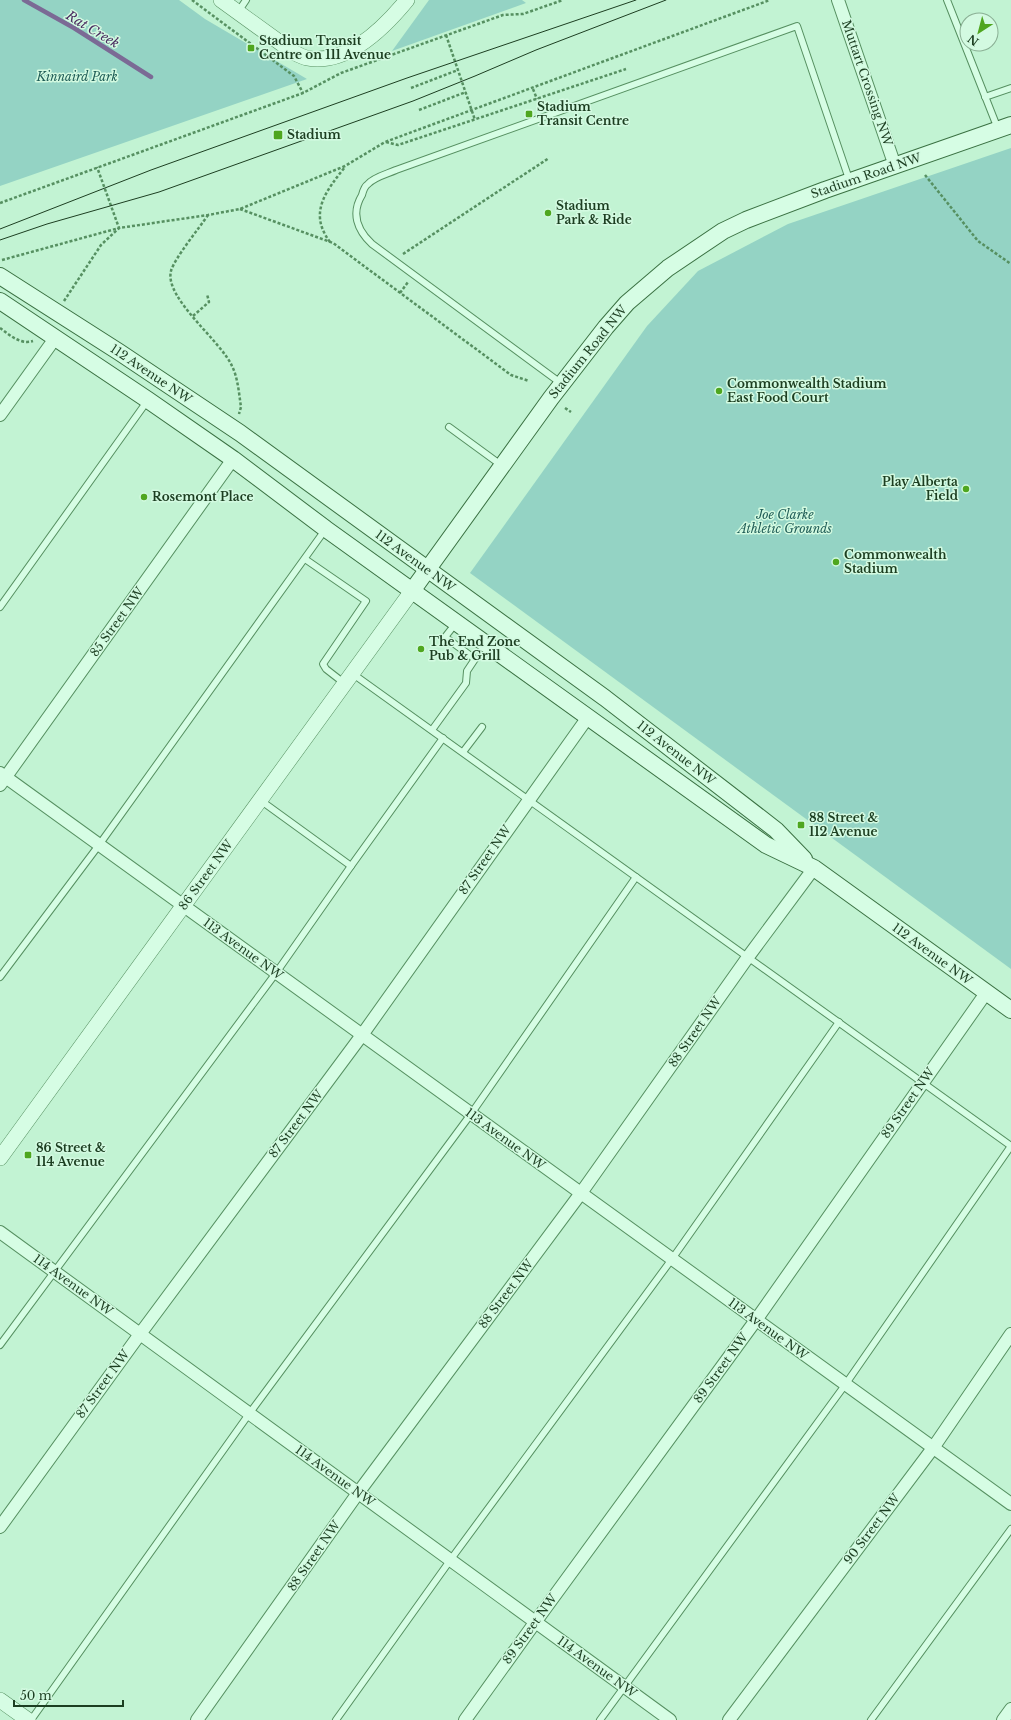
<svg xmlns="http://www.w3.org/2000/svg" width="1011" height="1720" font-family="'Libre Baskerville',serif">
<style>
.green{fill:#94d3c4}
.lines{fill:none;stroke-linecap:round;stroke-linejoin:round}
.stream{stroke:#7b6a95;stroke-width:4.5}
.service-casing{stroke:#569061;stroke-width:8}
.minor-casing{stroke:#569061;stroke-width:14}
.tertiary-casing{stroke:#569061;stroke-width:16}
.secondary-casing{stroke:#3a7142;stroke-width:18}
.path{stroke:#569061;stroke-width:2.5;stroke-dasharray:3 2;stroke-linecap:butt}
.service{stroke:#d6fde4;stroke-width:6}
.minor{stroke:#d6fde4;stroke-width:12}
.tertiary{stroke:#d6fde4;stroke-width:15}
.secondary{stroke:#d6fde4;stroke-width:16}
.tram{stroke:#1c3e21;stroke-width:1}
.poi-dot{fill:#4fa61f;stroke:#d3fae1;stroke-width:1.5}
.labels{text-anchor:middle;stroke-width:3;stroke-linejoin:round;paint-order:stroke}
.poi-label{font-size:12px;font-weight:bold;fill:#1c3e21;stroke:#d3fae1;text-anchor:start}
.park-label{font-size:12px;font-style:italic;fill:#205d57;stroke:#d3fae1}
.street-label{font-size:12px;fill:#1c3e21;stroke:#d3fae1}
.water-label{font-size:13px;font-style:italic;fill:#492a5f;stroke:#d3fae1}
</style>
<rect width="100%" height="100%" fill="#c2f3d3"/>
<!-- green -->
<g class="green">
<path d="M0 0H179L205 19 307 79 0 186Z"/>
<path d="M429 0H522L526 3 392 51Z"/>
<path d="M1011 148V969L470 573 647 326 698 271 788 224Z"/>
</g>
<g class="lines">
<!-- stream -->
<path class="stream" d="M24 0 74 28 151 77"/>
<defs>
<g id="service">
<path d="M947 0 998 129"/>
<path d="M238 12 246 0"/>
<path d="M985 97 1011 88"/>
<path d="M562 384 372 244C357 230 351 213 362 195 363 191 365 186 368 184 374 177 387 174 396 170L797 26 850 182"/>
<path d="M449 427 501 465"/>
<path d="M305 559 366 601 323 664 326 669 344 683"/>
<path d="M0 607 148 400"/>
<path d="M353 674 1011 1146"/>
<path d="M432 730 466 683 467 671 475 659 445 637 456 623"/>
<path d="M463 752 482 727"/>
<path d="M260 800 351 866"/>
<path d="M0 977 99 845 325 530"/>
<path d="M0 1345 276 973 351 866 443 738"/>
<path d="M31 1720 249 1414 471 1114 636 877"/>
<path d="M336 1720 454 1555 672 1259 839 1022"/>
<path d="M600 1720 845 1385 1011 1146"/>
<path d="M871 1720 1011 1529"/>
</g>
<g id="minor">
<path d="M838 0 895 166"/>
<path d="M0 415 56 337"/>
<path d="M0 773 1011 1504"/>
<path d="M0 785 233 459"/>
<path d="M0 1232 670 1720"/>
<path d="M0 1527 140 1334 362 1035 588 717"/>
<path d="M197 1720 358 1493 581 1193 748 957 814 868"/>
<path d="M465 1720 539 1617 756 1320 986 993"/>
<path d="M729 1720 933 1448 1011 1334"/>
<path d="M1003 1720 1011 1709"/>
</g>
<g id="tertiary">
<path d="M221 0 293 52C297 54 302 57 307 58 347 66 384 28 407 0"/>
<path d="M0 1158 412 591"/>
<path d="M0 1700 28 1720"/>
</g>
<g id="secondary">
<path d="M0 276 119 352 240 433 605 698 776 830 804 859"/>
<path d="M0 301 148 400 233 459 326 529 766 845 814 868 1011 1010"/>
<path d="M412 591 551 398 606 327 627 303 668 268 723 231 746 220 825 190 1011 125"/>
</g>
</defs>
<!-- service casing -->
<use href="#service" class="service-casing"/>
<!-- minor casing -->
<use href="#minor" class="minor-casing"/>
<!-- tertiary casing -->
<use href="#tertiary" class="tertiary-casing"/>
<!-- secondary casing -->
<use href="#secondary" class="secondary-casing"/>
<!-- path -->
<g class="path">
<path d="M192 0 294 76 303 93"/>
<path d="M446 35 475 120"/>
<path d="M411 88 458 70"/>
<path d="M533 89 537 99"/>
<path d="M419 110 466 92"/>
<path d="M386 142 398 145 626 69"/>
<path d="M925 175 978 241 1011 264"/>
<path d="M0 203 303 93 341 73 503 15 523 14 563 0"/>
<path d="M240 209 333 243 511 375 529 381"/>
<path d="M208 215C200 227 174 259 171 271 164 298 221 341 232 366 238 378 239 394 241 407L239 414"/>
<path d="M330 242C308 213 326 191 345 167"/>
<path d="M403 254 549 158"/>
<path d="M2 260 119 228 97 167"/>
<path d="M400 293 408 282"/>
<path d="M64 301 101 245 119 228 208 215 240 209 345 166 385 142 770 0"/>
<path d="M193 316 209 302 207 294"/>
<path d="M0 328C10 335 20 345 33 341"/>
<path d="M565 408 571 412"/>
</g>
<!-- service -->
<use href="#service" class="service"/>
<!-- minor -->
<use href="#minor" class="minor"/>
<!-- tertiary -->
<use href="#tertiary" class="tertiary"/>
<!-- secondary -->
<use href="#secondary" class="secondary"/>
<!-- tram -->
<g class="tram">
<path d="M0 229 151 170 407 78 636 0"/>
<path d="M0 240 47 224 159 192 413 101 475 76 536 50 666 0"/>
</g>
</g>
<!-- markers -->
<g class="poi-dot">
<rect x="247" y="44" width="8" height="8" rx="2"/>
<rect x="525" y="110" width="8" height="8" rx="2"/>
<rect x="273" y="130" width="10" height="10" rx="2"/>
<circle cx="548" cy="213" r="4"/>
<circle cx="719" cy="391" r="4"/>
<circle cx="966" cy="489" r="4"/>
<circle cx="144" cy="497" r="4"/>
<circle cx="836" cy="562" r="4"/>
<circle cx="421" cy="649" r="4"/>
<rect x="797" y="821" width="8" height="8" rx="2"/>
<rect x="24" y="1151" width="8" height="8" rx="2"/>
</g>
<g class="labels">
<!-- poi labels -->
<g class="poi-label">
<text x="259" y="45">Stadium Transit<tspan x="259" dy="14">Centre on 111 Avenue</tspan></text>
<text x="537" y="111">Stadium<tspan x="537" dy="14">Transit Centre</tspan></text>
<text x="287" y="139">Stadium</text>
<text x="556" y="210">Stadium<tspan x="556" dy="14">Park &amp; Ride</tspan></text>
<text x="727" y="388">Commonwealth Stadium<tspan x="727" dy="14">East Food Court</tspan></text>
<text x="958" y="486" text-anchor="end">Play Alberta<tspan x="958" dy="14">Field</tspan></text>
<text x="152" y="501">Rosemont Place</text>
<text x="844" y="559">Commonwealth<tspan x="844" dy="14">Stadium</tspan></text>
<text x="429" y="646">The End Zone<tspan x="429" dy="14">Pub &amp; Grill</tspan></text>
<text x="809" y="822">88 Street &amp;<tspan x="809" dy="14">112 Avenue</tspan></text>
<text x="36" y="1152">86 Street &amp;<tspan x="36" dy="14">114 Avenue</tspan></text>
</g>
<!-- park labels -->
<g class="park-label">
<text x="77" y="81">Kinnaird Park</text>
<text x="785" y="519">Joe Clarke<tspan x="785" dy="14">Athletic Grounds</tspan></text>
</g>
<!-- street labels -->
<g class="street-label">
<text transform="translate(867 83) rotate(71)" y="4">Muttart Crossing NW</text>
<text transform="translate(866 176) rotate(-19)" y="4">Stadium Road NW</text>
<text transform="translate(588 352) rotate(-51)" y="4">Stadium Road NW</text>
<text transform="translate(151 374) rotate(34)" y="4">112 Avenue NW</text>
<text transform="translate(415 561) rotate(36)" y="4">112 Avenue NW</text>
<text transform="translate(117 622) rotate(-54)" y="4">85 Street NW</text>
<text transform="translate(676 753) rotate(38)" y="4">112 Avenue NW</text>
<text transform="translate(485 860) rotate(-55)" y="4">87 Street NW</text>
<text transform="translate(206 875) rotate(-54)" y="4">86 Street NW</text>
<text transform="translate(243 949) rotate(36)" y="4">113 Avenue NW</text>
<text transform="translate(932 954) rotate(36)" y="4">112 Avenue NW</text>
<text transform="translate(695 1032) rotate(-55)" y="4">88 Street NW</text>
<text transform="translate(908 1103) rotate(-55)" y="4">89 Street NW</text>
<text transform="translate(296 1124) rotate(-53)" y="4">87 Street NW</text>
<text transform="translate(505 1139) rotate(36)" y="4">113 Avenue NW</text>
<text transform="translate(73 1285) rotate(36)" y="4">114 Avenue NW</text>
<text transform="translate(506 1294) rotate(-53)" y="4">88 Street NW</text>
<text transform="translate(768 1329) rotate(36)" y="4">113 Avenue NW</text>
<text transform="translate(721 1368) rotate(-54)" y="4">89 Street NW</text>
<text transform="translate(103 1384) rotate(-54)" y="4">87 Street NW</text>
<text transform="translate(335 1476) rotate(36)" y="4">114 Avenue NW</text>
<text transform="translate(872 1529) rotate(-53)" y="4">90 Street NW</text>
<text transform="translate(314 1556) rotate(-55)" y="4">88 Street NW</text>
<text transform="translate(530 1629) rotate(-54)" y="4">89 Street NW</text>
<text transform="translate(597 1667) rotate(36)" y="4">114 Avenue NW</text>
</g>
<!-- water labels -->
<g class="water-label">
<text transform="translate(93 29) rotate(31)" y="5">Rat Creek</text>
</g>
</g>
<!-- north arrow -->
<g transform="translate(979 32) rotate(216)"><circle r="19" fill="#d3fae1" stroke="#8aaf94"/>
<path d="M0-3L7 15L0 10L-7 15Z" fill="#4fa61f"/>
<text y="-6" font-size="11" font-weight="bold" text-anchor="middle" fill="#1c3e21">N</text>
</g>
<!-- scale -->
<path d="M14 1700v6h109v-6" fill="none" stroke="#1c3e21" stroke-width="2"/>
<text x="20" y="1700" font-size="12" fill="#1c3e21" stroke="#d3fae1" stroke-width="3" paint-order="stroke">50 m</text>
</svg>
